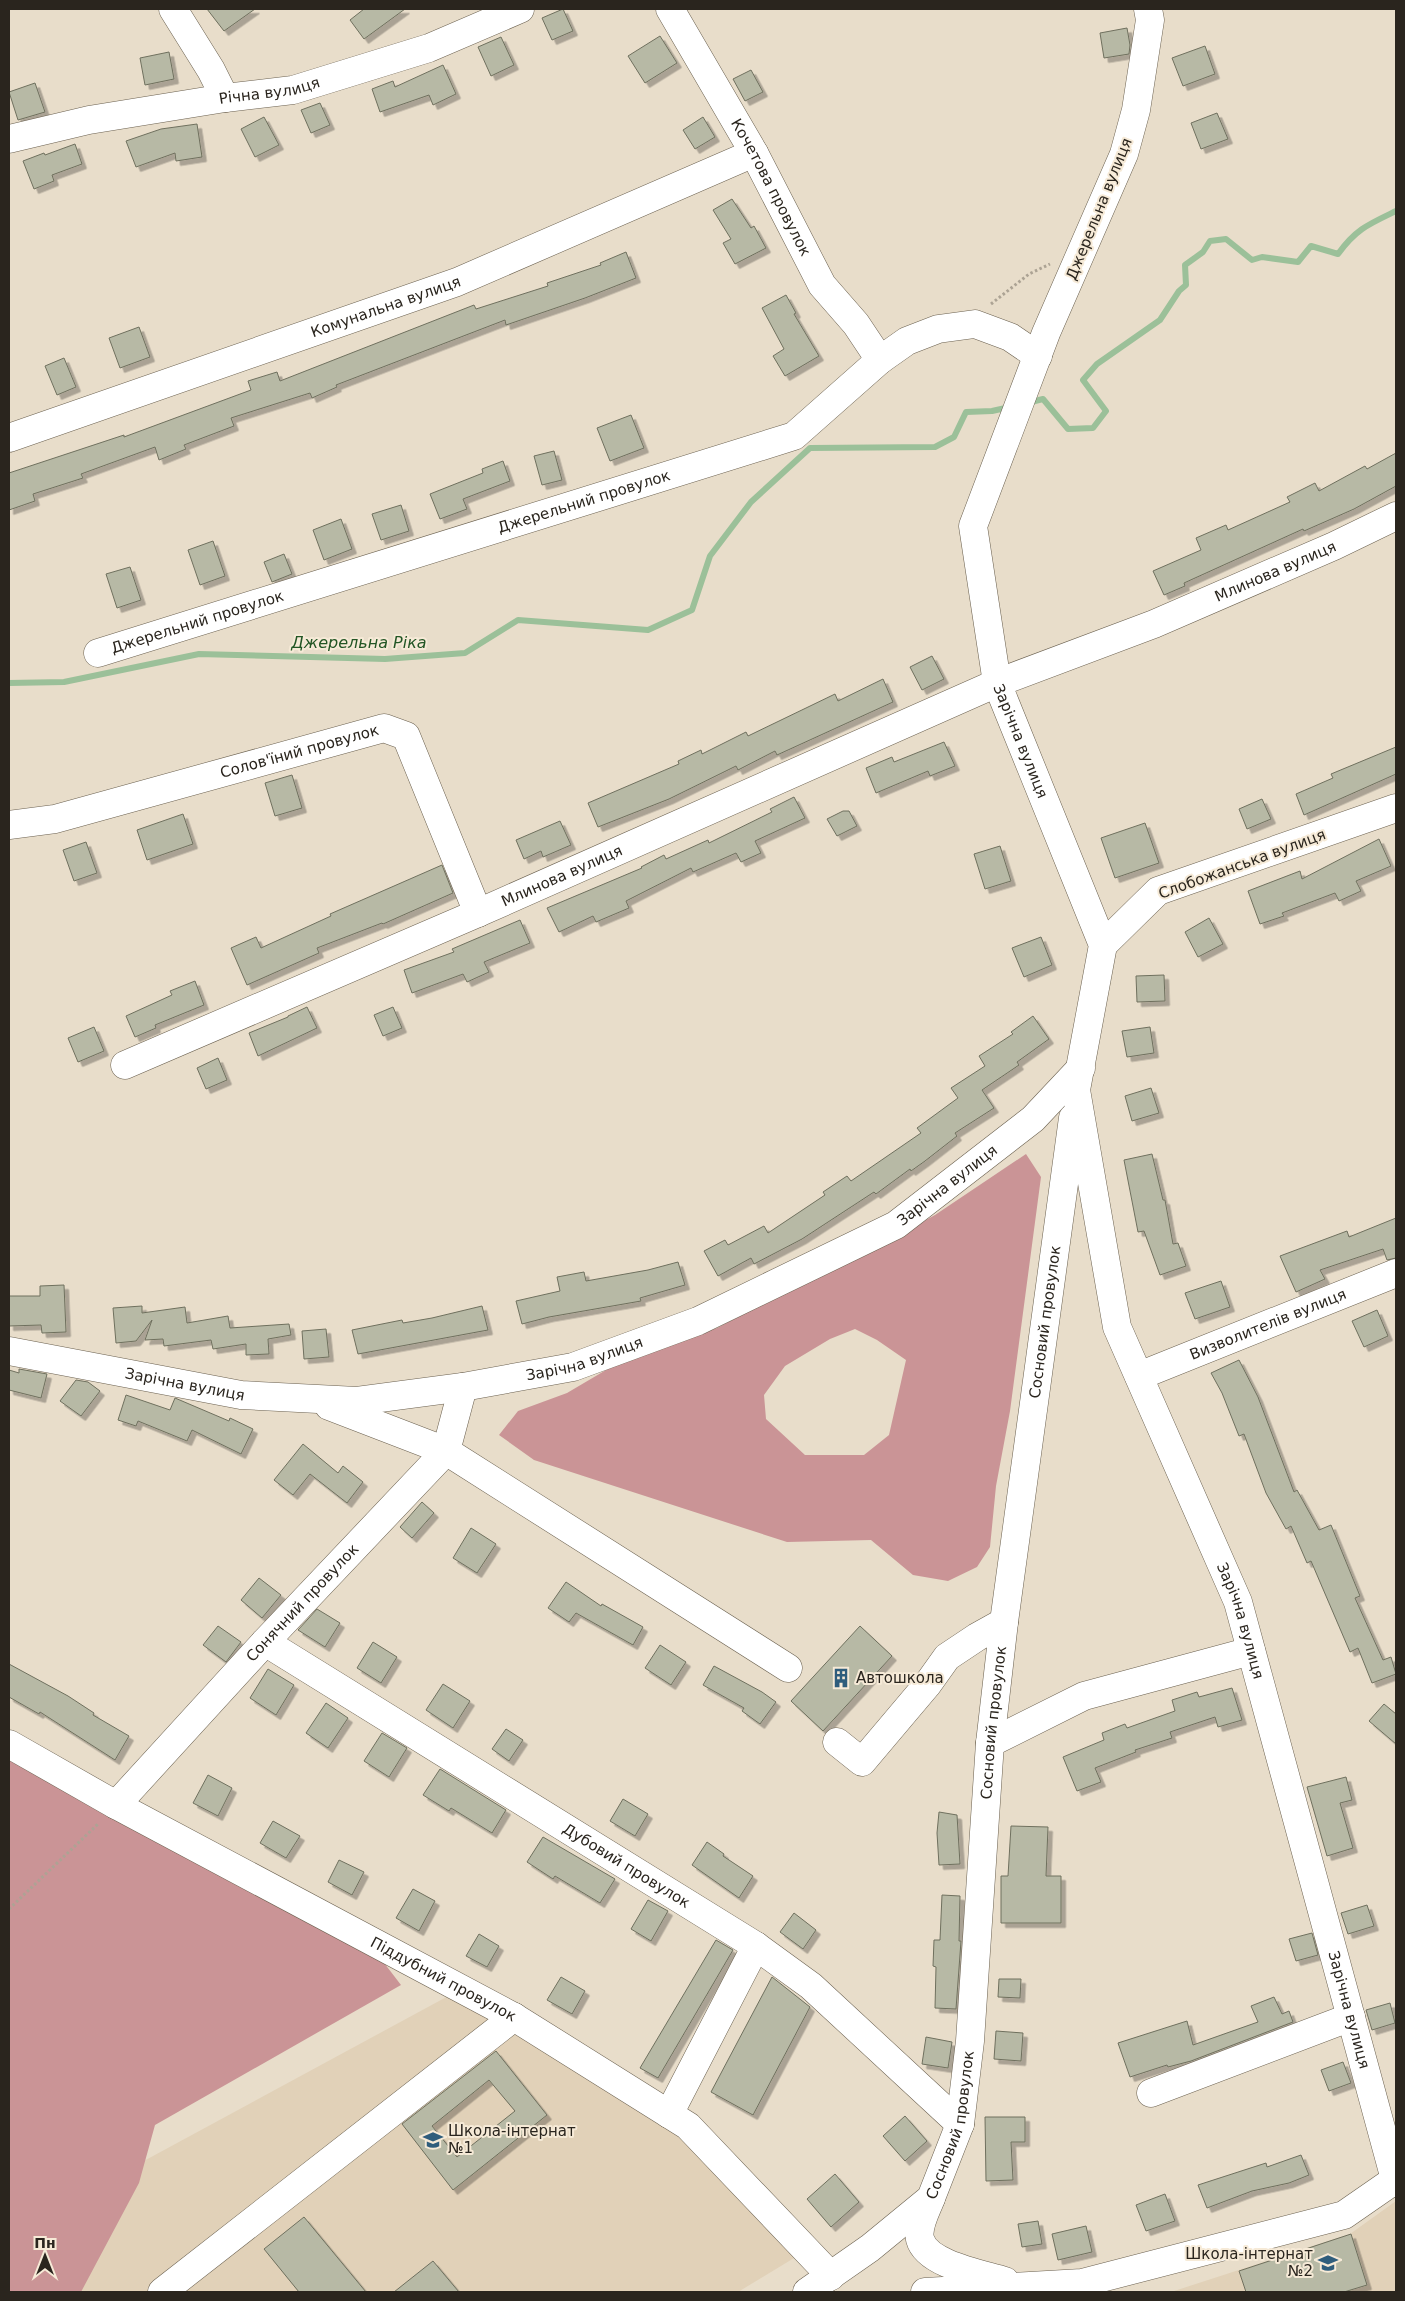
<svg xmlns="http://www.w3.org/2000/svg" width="1405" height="2301" font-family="'DejaVu Sans',sans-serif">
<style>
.built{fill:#e1d1b8}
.forest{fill:#ca9496;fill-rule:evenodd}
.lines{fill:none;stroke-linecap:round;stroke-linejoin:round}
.stream{stroke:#9bc099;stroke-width:6}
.building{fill:#b7b9a5;stroke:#6f705e;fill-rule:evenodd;filter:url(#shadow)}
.minor-casing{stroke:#6b6150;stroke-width:29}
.path{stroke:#aca394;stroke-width:3;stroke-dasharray:2.5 2.5;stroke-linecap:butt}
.minor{stroke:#fff;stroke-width:28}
.labels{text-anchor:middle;stroke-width:4;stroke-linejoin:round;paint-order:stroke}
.street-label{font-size:15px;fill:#2a251e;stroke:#f6ead7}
.poi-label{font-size:15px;fill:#2a251e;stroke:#f6ead7;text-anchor:start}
.water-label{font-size:16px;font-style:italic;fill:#235625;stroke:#f6ead7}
</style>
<defs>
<filter id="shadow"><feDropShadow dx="4.5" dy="4.5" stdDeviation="0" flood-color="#0004"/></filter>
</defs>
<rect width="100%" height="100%" fill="#e8ddca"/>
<!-- built -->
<g class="built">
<path d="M452 1994 644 2105 723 2175 799 2255 738 2292H9V2234Z"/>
<path d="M1396 2201V2292H1171L1350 2234Z"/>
</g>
<!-- forest -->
<g class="forest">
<path d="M1026 1154 1041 1177 1010 1411 996 1486 990 1547 977 1567 948 1581 913 1575 871 1540 787 1542 534 1460 499 1435 518 1411 567 1393 623 1360 717 1328 808 1279 866 1253 935 1215ZM855 1329 877 1340 906 1360 889 1435 864 1455H805L766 1419 764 1395 785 1366 830 1339Z"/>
<path d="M9 1754 378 1955 401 1985 155 2125 139 2183 81 2292H9Z"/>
</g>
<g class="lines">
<!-- stream -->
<g class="stream">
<path d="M1027 403 1043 399 1068 429 1093 428 1106 411 1083 380 1097 364 1160 320 1179 291 1186 285 1185 265 1203 252 1210 241 1226 239 1252 260 1262 257 1298 262 1311 246 1338 254C1356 229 1369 224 1396 211"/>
<path d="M9 683 64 682 199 654 385 659 465 653 518 620 648 630 692 610 710 556 751 502 810 448 935 447 954 437 966 412 992 411 1010 407"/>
</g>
</g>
<!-- building -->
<g class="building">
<path d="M207 9H255L224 31Z"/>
<path d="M364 9H405L364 39 350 20Z"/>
<path d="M563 9 573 31 552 40 542 18Z"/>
<path d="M1127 28 1130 45 1129 54 1104 58 1100 33Z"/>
<path d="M660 36 677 63 645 83 628 56Z"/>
<path d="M501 37 514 65 491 76 478 47Z"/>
<path d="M1205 46 1215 74 1183 86 1172 58Z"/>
<path d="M169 52 174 79 145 85 140 58Z"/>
<path d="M443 65 456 94 433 105 429 95 380 112 372 89 393 81 395 87Z"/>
<path d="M751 70 763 92 745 101 733 79Z"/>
<path d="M35 83 45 112 18 120 9 92Z"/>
<path d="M320 103 330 125 311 133 301 110Z"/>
<path d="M1217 113 1228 139 1201 149 1191 123Z"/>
<path d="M264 117 279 145 255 157 241 129Z"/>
<path d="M703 117 715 137 695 149 683 130Z"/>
<path d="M197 124 202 157 176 161 175 153 136 167 126 141 161 129Z"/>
<path d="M75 144 82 164 52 175 54 181 34 189 23 161 44 153 45 155Z"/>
<path d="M732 199 751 228 754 226 766 248 735 264 723 243 731 239 713 210Z"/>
<path d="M626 252 636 278 585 298 506 325 505 320 336 385 337 387 312 398 310 393 231 418 234 426 184 445 186 449 159 460 155 447 81 474 83 478 33 494 35 501 9 510V473L124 435V437L251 390 248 381 277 372 280 381 474 305 476 309 548 286 547 283 601 265 600 263Z"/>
<path d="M786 295 796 313 794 314 819 356 785 376 773 356 784 349 762 308Z"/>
<path d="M139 327 150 357 120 368 109 338Z"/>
<path d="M64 358 76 387 57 395 45 366Z"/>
<path d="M631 415 644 448 610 461 597 428Z"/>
<path d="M554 451 562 480 542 485 534 456Z"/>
<path d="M1396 453V486L1354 509 1304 531 1303 529 1184 583 1185 586 1164 595 1153 571 1201 550 1196 538 1226 525 1228 530 1290 502 1287 497 1315 483 1319 491 1365 466 1367 469Z"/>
<path d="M503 461 510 481 463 499 467 509 440 519 430 494 483 473 482 469Z"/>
<path d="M401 505 409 531 381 540 372 514Z"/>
<path d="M341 519 352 549 324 560 313 530Z"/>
<path d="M213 541 225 576 200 585 188 550Z"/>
<path d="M284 554 292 574 272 582 264 562Z"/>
<path d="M130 567 141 600 117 608 106 574Z"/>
<path d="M932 656 944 679 922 690 910 667Z"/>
<path d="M883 679 893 702 777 755 775 751 738 770 736 766 669 799 598 827 588 803 679 764 678 761 701 750 702 754 746 732 748 736 835 694 838 701Z"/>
<path d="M944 742 955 766 930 776 928 771 876 793 866 768 892 757 894 762Z"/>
<path d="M1396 747V774L1304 815 1296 794 1333 778 1331 774Z"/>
<path d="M292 775 302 808 275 816 265 783Z"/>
<path d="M794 797 805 818 755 841 761 853 741 862 736 853 693 872 691 868 626 901 629 908 596 922 593 916 559 932 547 908 642 868 641 867 664 855 666 859 708 840 709 843 772 812 770 809Z"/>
<path d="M1262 799 1271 819 1247 829 1239 809Z"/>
<path d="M843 811H849L857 826 837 836 827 819Z"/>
<path d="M183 814 193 844 147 860 137 830Z"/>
<path d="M560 821 571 845 543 857 541 851 524 859 516 840Z"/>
<path d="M1145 823 1159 863 1115 878 1101 838Z"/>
<path d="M1379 839 1391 866 1356 881 1361 891 1339 901 1335 893 1282 913 1284 916 1260 924 1248 891 1300 871 1302 879Z"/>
<path d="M86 842 97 873 74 881 63 850Z"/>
<path d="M1000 846 1011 881 985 889 974 854Z"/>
<path d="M442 865 453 893 383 924 382 923 317 948 319 953 247 985 231 948 256 937 261 948 331 916 330 914Z"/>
<path d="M1209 918 1223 944 1198 957 1185 932Z"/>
<path d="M520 920 530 943 484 962 489 972 467 982 463 974 412 993 404 970 454 952 452 949Z"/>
<path d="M1041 937 1052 965 1024 977 1012 948Z"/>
<path d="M1164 975 1165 1001 1137 1002 1136 976Z"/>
<path d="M195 981 204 1005 155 1025 156 1028 135 1037 126 1016 172 995 170 991Z"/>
<path d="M307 1007 317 1028 258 1056 249 1033 288 1017V1016Z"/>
<path d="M393 1007 402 1028 383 1036 374 1015Z"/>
<path d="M1033 1016 1049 1039 1017 1062 1019 1065 982 1090 994 1108 955 1133 957 1136 925 1161 911 1171 910 1169 876 1194 874 1192 802 1239 754 1264 751 1258 718 1276 704 1251 725 1240 728 1245 764 1226 768 1233 825 1195 823 1192 847 1176 851 1181 921 1133 917 1128 958 1098 951 1088 985 1066 979 1056 1013 1034 1011 1032Z"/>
<path d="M94 1027 104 1051 78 1062 68 1038Z"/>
<path d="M1150 1027 1154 1053 1127 1057 1122 1031Z"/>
<path d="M218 1058 227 1080 206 1089 197 1068Z"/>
<path d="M1151 1088 1159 1113 1132 1121 1125 1096Z"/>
<path d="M1152 1154 1163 1200H1165L1173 1244 1178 1243 1186 1266 1160 1275 1144 1231 1138 1232 1124 1160Z"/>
<path d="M1396 1218V1258L1387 1260 1383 1249 1320 1270 1325 1279 1296 1292 1280 1256 1347 1231 1349 1237Z"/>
<path d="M678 1262 685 1285 640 1298 641 1301 549 1317 522 1324 516 1301 560 1291 557 1277 584 1272 586 1281 648 1270Z"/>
<path d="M1221 1281 1230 1307 1195 1319 1185 1293Z"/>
<path d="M64 1285 66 1332 42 1333 41 1325 9 1326V1296H40V1286Z"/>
<path d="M142 1306V1313L185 1307 187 1323 228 1316 230 1328 289 1324 291 1335 268 1339 269 1354 246 1355V1344L213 1349 211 1340 164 1346 163 1339 145 1340 152 1320 136 1341 116 1343 113 1308Z"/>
<path d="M482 1306 488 1330 358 1354 352 1330 402 1320 403 1323 432 1318Z"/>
<path d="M1377 1310 1388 1336 1364 1347 1352 1321Z"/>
<path d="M326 1329 329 1357 304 1359 302 1331Z"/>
<path d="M1239 1360 1258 1397 1294 1492 1297 1490 1319 1530 1331 1525 1360 1596 1355 1598 1383 1660 1391 1657 1396 1674 1372 1683 1358 1648 1350 1652 1311 1561 1307 1563 1291 1526 1286 1529 1266 1493 1244 1434 1239 1436 1222 1393 1211 1373Z"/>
<path d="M19 1369 47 1374 41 1398 9 1390V1370L19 1373Z"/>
<path d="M76 1380 88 1382 100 1391 81 1416 60 1401Z"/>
<path d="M126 1395 170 1410 175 1398 229 1421 230 1418 253 1429 241 1454 192 1430 187 1441 138 1421 136 1426 118 1420Z"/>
<path d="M303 1444 338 1473 343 1466 363 1482 347 1503 310 1474 293 1495 274 1480Z"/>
<path d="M422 1502 434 1513 412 1538 400 1527Z"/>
<path d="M471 1528 496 1544 477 1573 453 1558Z"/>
<path d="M259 1578 281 1595 262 1618 241 1600Z"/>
<path d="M566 1582 601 1606 602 1604 643 1627 633 1645 576 1613 569 1622 548 1608Z"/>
<path d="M317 1609 340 1623 325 1647 298 1630Z"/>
<path d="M218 1626 241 1642 226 1662 203 1645Z"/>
<path d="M860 1626 892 1656 823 1731 791 1701Z"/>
<path d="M373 1642 397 1657 381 1683 357 1668Z"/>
<path d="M660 1645 686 1662 671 1685 645 1668Z"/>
<path d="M9 1664 68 1696 94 1713 93 1715 129 1736 115 1760 40 1712 39 1714 9 1697Z"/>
<path d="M714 1666 762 1692 776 1702 760 1724 742 1711 744 1708 703 1685Z"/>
<path d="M268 1669 294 1685 276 1715 250 1698Z"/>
<path d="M443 1684 470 1701 453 1728 426 1710Z"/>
<path d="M1232 1688 1242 1720 1218 1727 1215 1717 1170 1732 1172 1738 1135 1750 1136 1752 1095 1768 1101 1782 1077 1791 1063 1757 1104 1740 1102 1733 1125 1724 1127 1728 1175 1711 1172 1700 1197 1692 1199 1697Z"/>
<path d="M326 1703 348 1718 328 1748 306 1733Z"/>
<path d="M1384 1704 1396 1714V1744L1369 1721Z"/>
<path d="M506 1729 523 1740 509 1761 492 1749Z"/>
<path d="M382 1733 407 1748 389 1777 364 1761Z"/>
<path d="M440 1769 506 1810 492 1833 451 1808 449 1811 423 1795Z"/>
<path d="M208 1775 232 1788 218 1816 193 1803Z"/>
<path d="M1346 1777 1352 1800 1340 1803 1353 1848 1327 1856 1307 1787Z"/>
<path d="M623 1799 648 1814 635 1836 610 1821Z"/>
<path d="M939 1812 957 1815 960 1864 939 1865 937 1833Z"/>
<path d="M273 1821 300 1836 286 1858 260 1843Z"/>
<path d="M1011 1826 1048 1827 1046 1876H1061V1923H1001V1876H1008Z"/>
<path d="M543 1837 615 1879 600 1903 555 1876 553 1879 527 1862Z"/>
<path d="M707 1842 724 1854 723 1856 753 1876 739 1898 692 1865Z"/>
<path d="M339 1860 364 1872 352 1895 328 1882Z"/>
<path d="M413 1889 435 1901 419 1931 396 1918Z"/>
<path d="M942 1895 960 1896 959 1941H961L956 2009 935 2008 936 1967 933 1966 934 1940H940Z"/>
<path d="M648 1900 668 1911 651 1941 631 1929Z"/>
<path d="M1367 1905 1374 1926 1348 1934 1341 1913Z"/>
<path d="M794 1913 816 1930 803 1949 780 1932Z"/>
<path d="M1312 1933 1318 1955 1296 1961 1289 1939Z"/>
<path d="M479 1934 499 1946 487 1967 466 1956Z"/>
<path d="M716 1940 733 1950 658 2078 640 2068Z"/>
<path d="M561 1977 585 1991 572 2014 547 2000Z"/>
<path d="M772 1977 810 2007 753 2115 711 2092Z"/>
<path d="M999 1979H1021L1020 1998 998 1997Z"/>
<path d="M1274 1997 1282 2014 1289 2011 1293 2022 1191 2061 1168 2067 1167 2065 1130 2077 1118 2043 1187 2021 1193 2045 1258 2022 1251 2006Z"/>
<path d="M1390 2003 1395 2023 1372 2030 1366 2010Z"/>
<path d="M996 2031 1023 2033 1021 2061 994 2059Z"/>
<path d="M926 2037 952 2042 948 2068 922 2064Z"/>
<path d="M496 2051 547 2115 453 2190 402 2124ZM489 2080 515 2111 457 2157 432 2126Z"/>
<path d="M1343 2062 1351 2083 1329 2091 1321 2070Z"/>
<path d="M905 2116 927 2141 905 2161 883 2136Z"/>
<path d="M985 2117H1025V2142H1011L1013 2180 986 2181Z"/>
<path d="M1301 2155 1309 2175 1289 2183 1252 2191 1207 2208 1198 2185 1266 2163 1267 2167Z"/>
<path d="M835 2174 859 2202 831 2227 807 2199Z"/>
<path d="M1165 2194 1175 2221 1146 2231 1136 2205Z"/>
<path d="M304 2217 366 2292H299L264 2249Z"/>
<path d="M1038 2221 1042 2244 1022 2247 1018 2224Z"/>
<path d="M1086 2226 1092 2252 1058 2260 1052 2234Z"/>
<path d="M1351 2234 1367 2285 1344 2292H1246L1239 2271Z"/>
<path d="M433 2261 459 2292H394Z"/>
</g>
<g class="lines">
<defs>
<g id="minor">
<path d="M173 9 211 70 225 98"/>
<path id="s1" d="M670 9 754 153 822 285 856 324 880 360"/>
<path id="s2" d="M1148 9 1150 20 1136 110 1124 154 1046 333 973 526 997 683 1103 945 1076 1090 1117 1327 1238 1602 1396 2183"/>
<path id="s3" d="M9 139 89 120 225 98 293 90 429 48 520 9"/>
<path id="s4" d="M9 438 457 282 754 153"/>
<path id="s5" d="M98 653 794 436 880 360 907 341 938 329 975 324 1010 337 1038 356"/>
<path id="s6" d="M9 825 55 819 384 728 406 736 478 913"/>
<path d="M1103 945 1158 891 1396 808"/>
<path id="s7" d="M125 1065 478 913 997 683 1154 624 1334 546 1396 516"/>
<path id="s8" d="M9 1351 241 1395 357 1401 463 1387 573 1367 698 1321 896 1225 1033 1119 1081 1068"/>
<path id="s9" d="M1139 1376 1396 1273"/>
<path d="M329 1406 446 1451 788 1668"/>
<path id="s10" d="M265 1642 756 1946 811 1986 960 2124"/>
<path d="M837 1742 862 1762 927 1685 947 1657 977 1637 1004 1622"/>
<path d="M990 1743 1084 1696 1251 1651"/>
<path id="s11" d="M9 1744 116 1805 514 2017 688 2126 831 2276"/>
<path id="s12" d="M116 1805 265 1642 446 1451 463 1387"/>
<path d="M1151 2093 1351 2017"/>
<path d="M669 2114 756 1946"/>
<path d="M931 2198C927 2209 917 2226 920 2239 927 2265 983 2274 1005 2281"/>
<path d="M162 2292 514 2017"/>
<path id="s13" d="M807 2292 870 2248 931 2198 960 2124 970 2041 990 1743 1004 1622 1073 1118"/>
<path d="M925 2292 1082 2283 1344 2215 1396 2179"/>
</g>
</defs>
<!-- minor casing -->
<use href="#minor" class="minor-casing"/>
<!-- path -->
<g class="path">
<path d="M991 304 1029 274 1050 264"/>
<path d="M9 1909 99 1823"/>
</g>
<!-- minor -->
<use href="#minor" class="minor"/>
</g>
<!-- icons -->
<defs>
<symbol id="building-bare" viewBox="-9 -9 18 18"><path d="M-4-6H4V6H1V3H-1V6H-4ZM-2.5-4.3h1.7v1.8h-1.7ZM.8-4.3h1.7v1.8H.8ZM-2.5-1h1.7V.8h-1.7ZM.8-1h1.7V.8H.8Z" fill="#2f5d7c" stroke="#f6ead7" stroke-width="2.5" paint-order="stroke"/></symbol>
<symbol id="school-bare" viewBox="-9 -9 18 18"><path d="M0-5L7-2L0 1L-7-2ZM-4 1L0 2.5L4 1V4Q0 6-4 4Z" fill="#2f5d7c" stroke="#f6ead7" stroke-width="2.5" paint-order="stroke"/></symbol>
</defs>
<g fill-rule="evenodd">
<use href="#building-bare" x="827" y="1664" width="28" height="28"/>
<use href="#school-bare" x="419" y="2126" width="28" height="28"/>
<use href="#school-bare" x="1314" y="2249" width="28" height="28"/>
</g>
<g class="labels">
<!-- street labels -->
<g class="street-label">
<text dy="5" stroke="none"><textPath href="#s3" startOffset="265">Річна вулиця</textPath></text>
<text dy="5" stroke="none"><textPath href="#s1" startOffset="205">Кочетова провулок</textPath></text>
<text transform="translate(1099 209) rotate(-68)" y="5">Джерельна вулиця</text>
<text dy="5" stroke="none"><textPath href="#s4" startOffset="399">Комунальна вулиця</textPath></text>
<text dy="5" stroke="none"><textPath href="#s5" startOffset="509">Джерельний провулок</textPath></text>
<text dy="5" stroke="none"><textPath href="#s7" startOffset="1252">Млинова вулиця</textPath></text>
<text dy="5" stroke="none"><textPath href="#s5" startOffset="104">Джерельний провулок</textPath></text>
<text dy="5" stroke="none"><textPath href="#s2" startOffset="771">Зарічна вулиця</textPath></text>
<text dy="5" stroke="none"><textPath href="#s6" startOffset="300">Солов'їний провулок</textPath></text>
<text transform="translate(1242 864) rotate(-20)" y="5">Слобожанська вулиця</text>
<text dy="5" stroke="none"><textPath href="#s7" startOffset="476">Млинова вулиця</textPath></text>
<text dy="5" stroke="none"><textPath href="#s8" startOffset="989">Зарічна вулиця</textPath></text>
<text dy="5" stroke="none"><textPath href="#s13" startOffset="1042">Сосновий провулок</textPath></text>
<text dy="5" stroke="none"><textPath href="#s9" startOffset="139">Визволителів вулиця</textPath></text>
<text dy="5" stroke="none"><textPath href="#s8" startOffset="584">Зарічна вулиця</textPath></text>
<text dy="5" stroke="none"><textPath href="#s8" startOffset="179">Зарічна вулиця</textPath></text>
<text dy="5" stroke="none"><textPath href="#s12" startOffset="275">Сонячний провулок</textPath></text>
<text dy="5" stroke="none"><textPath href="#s2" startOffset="1698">Зарічна вулиця</textPath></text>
<text dy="5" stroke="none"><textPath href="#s13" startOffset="638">Сосновий провулок</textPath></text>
<text dy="5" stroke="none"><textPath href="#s10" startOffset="425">Дубовий провулок</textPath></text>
<text dy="5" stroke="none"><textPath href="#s11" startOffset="494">Піддубний провулок</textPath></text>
<text dy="5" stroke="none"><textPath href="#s2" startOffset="2102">Зарічна вулиця</textPath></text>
<text dy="5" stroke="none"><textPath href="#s13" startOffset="232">Сосновий провулок</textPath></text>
</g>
<!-- poi labels -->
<g class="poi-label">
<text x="856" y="1683">Автошкола</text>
<text x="448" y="2136">Школа-інтернат<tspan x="448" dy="17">№1</tspan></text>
<text x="1313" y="2259" text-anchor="end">Школа-інтернат<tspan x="1313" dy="17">№2</tspan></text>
</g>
<!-- water labels -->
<g class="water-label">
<text x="359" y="648">Джерельна Ріка</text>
</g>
</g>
<!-- border -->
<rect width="1405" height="2301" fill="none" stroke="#2a251e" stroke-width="20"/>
<!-- north arrow -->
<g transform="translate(45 2256)" stroke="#f6ead7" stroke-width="4" paint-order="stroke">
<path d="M0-4L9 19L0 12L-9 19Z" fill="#2a251e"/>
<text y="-8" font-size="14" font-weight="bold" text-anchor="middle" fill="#2a251e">Пн</text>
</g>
</svg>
